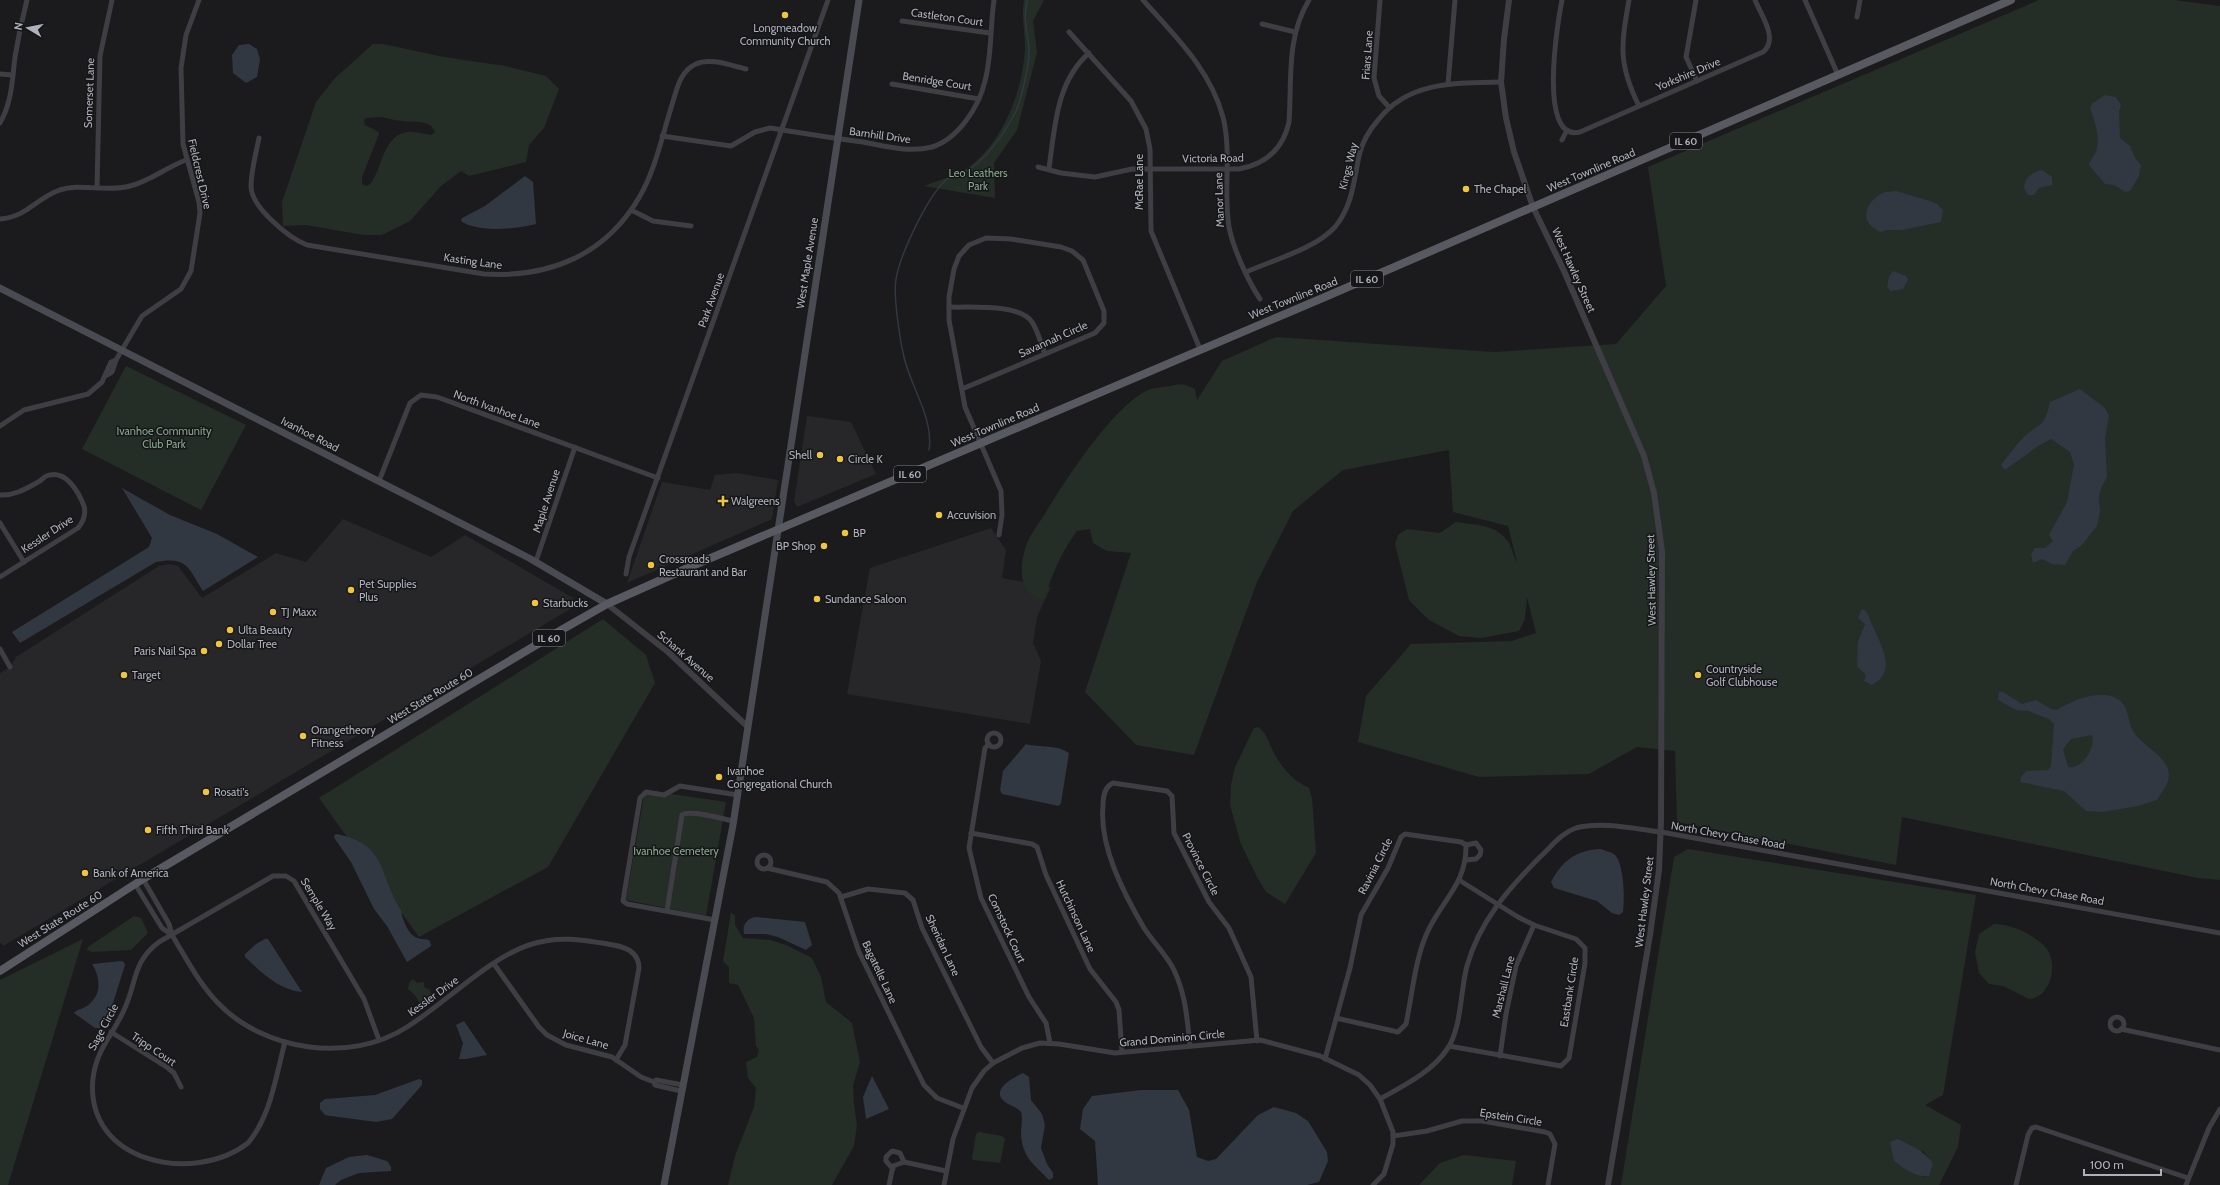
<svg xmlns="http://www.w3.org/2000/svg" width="2220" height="1185" font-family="Cabin,sans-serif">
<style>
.built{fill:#27272a}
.green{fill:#252d27;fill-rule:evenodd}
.water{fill:#313841;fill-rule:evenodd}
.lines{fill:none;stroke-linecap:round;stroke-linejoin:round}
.stream{stroke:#313841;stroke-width:1.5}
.minor{stroke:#3e3e44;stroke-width:5}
.tertiary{stroke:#3e3e44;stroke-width:6}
.secondary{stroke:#4a4b52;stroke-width:7}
.primary{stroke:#585961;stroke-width:8}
.poi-dot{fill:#edc543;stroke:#161618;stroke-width:1.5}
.labels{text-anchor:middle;stroke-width:3;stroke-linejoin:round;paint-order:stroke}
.shield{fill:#161618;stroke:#80828b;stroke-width:1}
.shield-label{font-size:10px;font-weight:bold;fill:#aeb1bc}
.street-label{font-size:11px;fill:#aeb1bc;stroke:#161618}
.poi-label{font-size:11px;fill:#aeb1bc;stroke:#161618;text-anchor:start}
.park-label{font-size:11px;fill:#86a68b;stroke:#161618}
</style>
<rect width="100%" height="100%" fill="#1b1b1d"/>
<!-- built -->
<g class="built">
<path d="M807 416 851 422 876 474 797 507 794 501Z"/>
<path d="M736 473 778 480 772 519 627 583 662 482 710 490 715 475Z"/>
<path d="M343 519 431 557 465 535 573 598 577 605 3 946 0 942V673L10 667 16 657 159 566 169 564 178 566 202 598 276 553 306 562Z"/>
<path d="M991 528 1006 550 1002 578 1051 587 1037 617 1033 643 1041 661 1030 724 847 694 870 568Z"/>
</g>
<!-- green -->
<g class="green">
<path d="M1024 0H1044L1033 21 1037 53 1017 130 994 163 995 198 924 186C939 180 956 176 969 167 1004 141 1023 90 1025 48 1025 32 1021 17 1024 0Z"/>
<path d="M2039 0H2174L2220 6V880L2198 878 1902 817 1896 865 1677 822 1675 751 1637 747 1589 774 1479 777 1358 742 1366 696 1411 644 1512 641 1536 633 1527 597 1525 619 1519 631 1481 638 1459 636 1429 620 1409 600 1395 544 1398 535 1407 529 1440 533 1456 522C1476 525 1497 524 1509 543 1512 549 1514 557 1517 562L1508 526 1453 512 1449 450 1343 470 1293 511 1257 582 1194 755 1136 745 1085 692 1131 553 1107 551 1093 543 1090 529 1077 531C1061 552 1052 575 1044 600 1017 595 1019 564 1027 543 1031 534 1037 525 1043 517 1064 482 1109 412 1144 392 1151 388 1156 388 1164 387 1180 385 1179 381 1195 389L1197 400 1222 361 1276 337 1494 352 1616 344 1666 286 1648 167Z"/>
<path d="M373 44H383L444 57 505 66 546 76 559 89 544 128 529 145 526 162 469 176 461 171 441 186 410 221 382 235H363L306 225 283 226 282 202 316 102 335 78ZM381 117C388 118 396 121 403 121 414 123 430 119 435 132L431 135C424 134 414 131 407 132 379 136 381 183 366 186L362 184V177L379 134V132L365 125 364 120 366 118Z"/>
<path d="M126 366 246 425 201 510 82 449Z"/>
<path d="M603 619 646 655 655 683 548 867 419 937 319 798Z"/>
<path d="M1258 727C1267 733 1269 744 1274 753 1283 769 1292 780 1309 788L1312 798 1316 853 1285 904 1266 892 1257 877 1241 844 1230 805 1231 785 1235 767 1254 728Z"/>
<path d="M645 790 726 802 706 916 626 900Z"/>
<path d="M1688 849 1976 895 1943 1095 1925 1105 1961 1125 1958 1147 1939 1185H1621L1674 857ZM1922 1150 1933 1163 1928 1176 1924 1177Z"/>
<path d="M731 912 735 916V925L743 938 770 940 786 945 812 958 821 977 826 1002 852 1023 860 1062 853 1086 854 1104 857 1125 854 1146 832 1185H728L735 1156 754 1107 756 1088 748 1078 746 1062 757 1057 759 1050 756 1046 754 1018 738 985 729 983V967L723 961Z"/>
<path d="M134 916 141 918 148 933 131 950 92 952 87 950 88 947Z"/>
<path d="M1994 924C2012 924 2035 935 2047 949 2058 964 2051 998 2029 999L2003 986 1989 984 1979 973 1975 952 1979 934Z"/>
<path d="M83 939 8 1185H0V980Z"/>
<path d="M413 979 417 983 424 982V987L430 990 431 995 426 1002H419L415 995 408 989 409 983Z"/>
<path d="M979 1132 1002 1136 1005 1139 1000 1163 973 1160 972 1158 976 1134Z"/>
<path d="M1464 1155 1516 1161 1512 1185H1419L1440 1163Z"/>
</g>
<!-- water -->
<g class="water">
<path d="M249 44 257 49 260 59 257 77 246 83 233 73 232 55 239 45Z"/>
<path d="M2105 95 2116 97 2121 105 2119 111 2120 138 2130 146 2135 158 2141 165 2139 176 2130 191 2125 192 2114 185 2105 184 2089 165C2090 159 2096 155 2097 148 2100 135 2094 120 2090 108L2093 103Z"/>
<path d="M2042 170 2052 177V185L2039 188 2034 195H2028L2024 188C2025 176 2032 173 2042 170Z"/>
<path d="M525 176 533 182 536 224C517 229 477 233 461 221L462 218 485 206Z"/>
<path d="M1896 191 1930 201 1937 204 1943 210 1941 222 1902 230H1886L1881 232C1858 223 1864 202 1883 193 1887 191 1892 192 1896 191Z"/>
<path d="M1893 271 1906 276 1908 280 1903 289 1891 291 1887 287 1889 277Z"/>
<path d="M2080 389 2105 408 2109 416 2105 439 2107 477 2101 488 2099 497 2100 512 2097 526 2081 546 2073 551 2065 565 2052 564 2042 559 2033 563 2031 554 2035 548H2045L2053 541 2049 535 2067 502 2074 465 2070 452 2051 439 2038 446 2005 470 2001 465C2008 456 2015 446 2023 438 2040 421 2044 430 2050 402Z"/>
<path d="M122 488 170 515 217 534 258 557 203 591C188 567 187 556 156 562L20 643 12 632 149 547 152 538Z"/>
<path d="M1862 609 1866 611C1870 617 1871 624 1875 631 1883 649 1896 673 1872 685L1864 681 1866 675 1857 666 1858 642 1865 624 1858 618Z"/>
<path d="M1999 692H2003L2022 704 2036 700 2051 709 2057 710C2072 700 2109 684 2124 705 2129 712 2128 723 2133 731 2142 747 2175 759 2168 781 2166 788 2160 794 2157 800L2138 806 2103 812 2086 811 2064 791 2020 782 2021 777 2026 771 2048 770 2051 766 2054 724 2049 719 2028 711 2016 710 1998 700ZM2092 735C2096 747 2082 770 2068 767L2063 749 2071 739Z"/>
<path d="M1026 744C1040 748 1056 744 1069 753L1061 803 1059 806 1002 794 1000 790 1003 771Z"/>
<path d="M336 834C388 844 378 874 401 910 402 918 408 936 418 938 422 940 426 938 430 941L431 946 407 962 387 926 374 909 351 862 335 839 334 836Z"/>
<path d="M1601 849C1605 851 1612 852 1615 855 1624 864 1625 900 1623 912L1619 915 1612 913 1597 901 1554 888 1551 882C1562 861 1576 850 1601 849Z"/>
<path d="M756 917 805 922 812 945 806 950 778 937 766 934H744C742 925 747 918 756 917Z"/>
<path d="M265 939H268L302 992C279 990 261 972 245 957V954L256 944Z"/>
<path d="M121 961 124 962 125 965 113 1003 100 1028H95L74 1013C77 1009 83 1009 87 1006 102 995 101 978 92 964Z"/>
<path d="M464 1021 487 1055 466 1059H459L463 1043 456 1025Z"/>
<path d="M1023 1073 1029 1077 1031 1100 1042 1114 1045 1125 1041 1148 1047 1164 1053 1173V1178L1049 1180C1033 1163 1023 1159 1021 1134 1021 1126 1023 1119 1021 1112 1017 1107 1010 1106 1005 1102 989 1090 1014 1077 1023 1073Z"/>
<path d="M872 1076 889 1109 866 1119 863 1097Z"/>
<path d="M419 1079 422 1080V1085L392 1119 376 1122 331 1116 325 1115 320 1109V1103L325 1099 375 1095Z"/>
<path d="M1141 1090H1178L1189 1110 1197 1157 1208 1161 1216 1159 1258 1115 1274 1107 1296 1113 1308 1121 1327 1152 1328 1161 1319 1182 1307 1185H1098L1095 1141 1080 1129 1083 1109 1092 1096Z"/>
<path d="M1898 1139C1912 1146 1923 1150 1933 1163L1929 1176C1916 1178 1903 1168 1894 1161L1890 1142Z"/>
<path d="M367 1155 387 1161 391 1167V1171L359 1173 341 1180 335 1185H319L326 1168 349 1157Z"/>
</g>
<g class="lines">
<!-- stream -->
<path class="stream" d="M929 450C934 418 911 388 904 357 900 340 893 296 896 279 900 255 927 197 946 180 951 176 960 176 965 172 984 162 1004 134 1014 115 1021 103 1030 62 1029 48 1027 28 1023 20 1027 0"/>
<!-- minor -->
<g class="minor">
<path d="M1143 0C1175 36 1210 69 1223 117 1232 154 1223 191 1229 227 1233 248 1248 281 1260 299"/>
<path d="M1380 0 1374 78 1379 96 1389 107"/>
<path d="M1562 0C1558 20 1537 143 1580 132L1763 52C1779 39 1761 15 1755 0"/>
<path d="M1629 0C1621 45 1618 64 1639 106"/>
<path d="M1696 0 1686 57 1697 81"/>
<path d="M1805 0 1838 75"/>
<path d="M1857 17 1860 0"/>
<path d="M902 21 990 33"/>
<path d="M1262 24 1295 32"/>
<path d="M1069 32 1131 101 1146 129 1150 149 1151 231 1200 349"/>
<path d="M0 74 13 75"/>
<path d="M892 84 979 99"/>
<path d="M1448 84 1455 0"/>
<path d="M0 123C12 102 12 81 15 57 18 38 22 19 27 0"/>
<path d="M662 136 731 146 755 132 770 128C801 133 832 138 863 142 885 146 909 153 932 147 958 139 979 107 985 81 992 55 990 27 994 0"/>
<path d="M259 138C256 153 251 171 251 187 252 208 289 238 307 245L484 274C550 278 606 255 640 196 655 170 662 137 671 108 676 93 679 71 696 64 710 57 732 66 746 69"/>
<path d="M1562 140 1567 130"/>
<path d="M1038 167 1061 173 1095 177 1132 169H1239C1266 164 1283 149 1289 122 1292 79 1286 38 1309 0"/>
<path d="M1049 168C1055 127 1056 82 1089 53"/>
<path d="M97 188 100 56 112 0"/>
<path d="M631 210 653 221 691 226"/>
<path d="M0 219C26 217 35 200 57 191 81 182 106 193 130 186 150 181 167 167 186 160"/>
<path d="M1246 272C1273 260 1315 249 1335 227 1352 207 1354 181 1359 156 1362 142 1370 129 1379 119 1409 81 1457 83 1501 82"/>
<path d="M949 307C969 308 1019 303 1032 322 1038 331 1041 344 1045 354"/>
<path d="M107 375 112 372 116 360 142 316 181 289 191 271 200 213 199 202 183 144 181 68 186 35 199 0"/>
<path d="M962 389 1095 333 1104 323V311L1083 260 1072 251 1061 247 1011 239 986 238 969 245 959 256 954 269 949 297V320L965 407 1001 491 1002 515 999 535"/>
<path d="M0 426 24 410 88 394 102 382 111 362 116 360"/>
<path d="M379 481 410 403 421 395 437 397 658 478"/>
<path d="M0 495C15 496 27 488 40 481 42 479 47 475 50 475 67 471 79 493 84 506 86 514 84 521 78 528L0 577"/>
<path d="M0 523 24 562"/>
<path d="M536 561 575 447"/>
<path d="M626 574 629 557 828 0"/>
<path d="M0 649 10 667"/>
<circle cx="994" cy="740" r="7"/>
<path d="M989 744 985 748 969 848 981 898 1029 997 1046 1023 1050 1043"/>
<path d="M971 833 1032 844 1037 847 1046 875 1090 969 1116 1002 1119 1010 1122 1052"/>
<path d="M1466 845 1476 843 1481 850 1480 855 1476 859 1466 860"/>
<circle cx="764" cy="862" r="7"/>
<path d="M767 868 827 882 839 893 859 952 924 1085 937 1098 963 1108"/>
<path d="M135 884 162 928 172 935 169 924 143 879"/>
<path d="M841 897 868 889 905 893 913 900 922 928 981 1047 993 1063"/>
<path d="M667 911 682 815C690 809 722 819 734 821"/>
<path d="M715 920 627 904 623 901 640 798 646 792 664 795 680 786 738 795"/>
<path d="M172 935C186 958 198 982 217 1002 263 1051 350 1064 407 1027 444 1004 489 958 529 945 558 935 584 940 613 945 626 947 639 953 639 968L625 1045 616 1060"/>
<path d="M494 964 539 1027 547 1035 566 1045 612 1057 641 1077 654 1082 655 1085 681 1091"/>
<circle cx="2117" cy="1024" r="7"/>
<path d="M2121 1029 2220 1050"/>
<path d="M111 1032 168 1068 174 1073 181 1087"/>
<path d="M285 1042C276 1075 271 1116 248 1143 194 1185 84 1163 93 1078 97 1048 113 1035 124 1010 137 983 132 962 159 942L273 876H286L294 881 364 999 379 1040"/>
<path d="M1190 1046C1187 1018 1186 996 1174 970 1166 954 1153 942 1144 928 1124 894 1099 846 1103 806 1103 797 1104 787 1113 783L1167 791 1172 796 1174 833 1209 902 1229 928 1251 977 1257 1041"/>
<path d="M1449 1046 1561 1066 1569 1058 1585 963V948L1576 939 1534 925 1518 917 1459 880"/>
<path d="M1500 1056 1506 1014 1516 966 1534 925"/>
<path d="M1325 1059 1350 968 1361 915 1388 868 1401 837 1405 834 1461 842 1466 845C1467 884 1441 901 1427 933 1415 959 1412 996 1406 1024L1398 1032 1336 1018"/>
<path d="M654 1082 656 1080 683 1085"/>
<path d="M1380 1099C1405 1085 1432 1072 1448 1048 1462 1025 1460 992 1467 966 1479 922 1509 888 1541 856 1552 846 1561 833 1576 828 1601 821 1636 829 1661 832L2220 933"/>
<path d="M1393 1136 1427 1131 1462 1121H1482L1545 1132 1550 1134 1555 1144 1548 1185"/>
<path d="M893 1169 886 1161V1157L892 1151 900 1153 904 1162"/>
<path d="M889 1185 893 1166 904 1162 946 1171"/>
<path d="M944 1185 953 1139 972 1088 984 1071 993 1063 1022 1048 1040 1043 1059 1044 1115 1053 1260 1040 1320 1056 1359 1075 1370 1085 1380 1099 1393 1132V1144L1384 1174 1373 1185"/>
<path d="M2016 1185 2028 1135 2032 1128 2036 1127 2188 1178"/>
<path d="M2186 1185 2209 1128 2220 1109"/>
</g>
<!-- tertiary -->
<g class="tertiary">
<path d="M1509 0 1504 39 1501 82 1506 118 1514 152 1533 207 1564 271 1644 456 1654 493 1662 551 1661 821 1659 870 1650 935 1608 1185"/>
<path d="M607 604 668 652 748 727"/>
</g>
<!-- secondary -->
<g class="secondary">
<path d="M0 288 529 558 607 604"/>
<path d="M664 1185 733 825 859 0"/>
</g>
<!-- primary -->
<path class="primary" d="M0 971 143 879 563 629 607 604 692 566 1325 297 2011 0"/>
</g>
<!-- markers -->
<g class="poi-dot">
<circle cx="785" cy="15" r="4"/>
<circle cx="1466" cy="189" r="4"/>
<circle cx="820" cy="455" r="4"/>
<circle cx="840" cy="459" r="4"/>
<path d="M721 495h4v4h4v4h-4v4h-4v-4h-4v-4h4z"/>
<circle cx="939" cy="515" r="4"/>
<circle cx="845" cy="533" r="4"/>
<circle cx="824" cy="546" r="4"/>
<circle cx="651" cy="565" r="4"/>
<circle cx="351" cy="590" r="4"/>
<circle cx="817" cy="599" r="4"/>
<circle cx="535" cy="603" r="4"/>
<circle cx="273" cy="612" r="4"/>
<circle cx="230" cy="630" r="4"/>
<circle cx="219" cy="644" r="4"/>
<circle cx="204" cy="651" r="4"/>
<circle cx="124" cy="675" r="4"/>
<circle cx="1698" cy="675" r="4"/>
<circle cx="303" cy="736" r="4"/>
<circle cx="719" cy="777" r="4"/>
<circle cx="206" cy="792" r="4"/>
<circle cx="148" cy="830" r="4"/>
<circle cx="85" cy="873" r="4"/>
</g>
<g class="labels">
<!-- shield labels -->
<g class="shield">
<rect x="1670" y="133" width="32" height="16" rx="3"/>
<rect x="1351" y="271" width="32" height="16" rx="3"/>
<rect x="894" y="466" width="32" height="16" rx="3"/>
<rect x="533" y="630" width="32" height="16" rx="3"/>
</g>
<g class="shield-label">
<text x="1686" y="145">IL 60</text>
<text x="1367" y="283">IL 60</text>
<text x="910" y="478">IL 60</text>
<text x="549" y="642">IL 60</text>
</g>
<!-- street labels -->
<g class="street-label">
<text transform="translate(947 17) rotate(8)" y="4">Castleton Court</text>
<text transform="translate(1367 55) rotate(-86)" y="4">Friars Lane</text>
<text transform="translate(1688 74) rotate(-23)" y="4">Yorkshire Drive</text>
<text transform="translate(937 81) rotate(9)" y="4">Benridge Court</text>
<text transform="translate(89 93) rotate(-88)" y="4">Somerset Lane</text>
<text transform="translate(880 135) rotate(8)" y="4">Barnhill Drive</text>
<text transform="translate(1213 158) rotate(-1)" y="4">Victoria Road</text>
<text transform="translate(1348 166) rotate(-76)" y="4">Kings Way</text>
<text transform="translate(1591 170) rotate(-23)" y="4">West Townline Road</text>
<text transform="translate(200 174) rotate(77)" y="4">Fieldcrest Drive</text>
<text transform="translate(1139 182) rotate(-90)" y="4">McRae Lane</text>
<text transform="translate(1219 200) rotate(-92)" y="4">Manor Lane</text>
<text transform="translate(473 261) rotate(8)" y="4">Kasting Lane</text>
<text transform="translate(807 263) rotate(-81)" y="4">West Maple Avenue</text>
<text transform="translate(1574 270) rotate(66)" y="4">West Hawley Street</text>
<text transform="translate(1293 298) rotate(-22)" y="4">West Townline Road</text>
<text transform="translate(711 300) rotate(-70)" y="4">Park Avenue</text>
<text transform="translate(1053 339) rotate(-24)" y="4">Savannah Circle</text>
<text transform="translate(497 409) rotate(20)" y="4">North Ivanhoe Lane</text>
<text transform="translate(995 425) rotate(-23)" y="4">West Townline Road</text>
<text transform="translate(310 434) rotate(27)" y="4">Ivanhoe Road</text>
<text transform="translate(546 501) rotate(-72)" y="4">Maple Avenue</text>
<text transform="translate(47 534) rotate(-33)" y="4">Kessler Drive</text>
<text transform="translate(1651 580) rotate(-91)" y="4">West Hawley Street</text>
<text transform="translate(686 656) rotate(41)" y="4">Schank Avenue</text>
<text transform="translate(430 696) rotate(-31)" y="4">West State Route 60</text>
<text transform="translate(1728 835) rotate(10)" y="4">North Chevy Chase Road</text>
<text transform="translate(1201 864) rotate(63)" y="4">Province Circle</text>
<text transform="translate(1375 866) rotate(-63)" y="4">Ravinia Circle</text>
<text transform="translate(2047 891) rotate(10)" y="4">North Chevy Chase Road</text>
<text transform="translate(1644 902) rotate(-83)" y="4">West Hawley Street</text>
<text transform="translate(319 904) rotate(59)" y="4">Semple Way</text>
<text transform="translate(1076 916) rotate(65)" y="4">Hutchinson Lane</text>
<text transform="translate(60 919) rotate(-32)" y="4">West State Route 60</text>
<text transform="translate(1007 928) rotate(65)" y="4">Comstock Court</text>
<text transform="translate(943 945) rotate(65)" y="4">Sheridan Lane</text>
<text transform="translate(880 972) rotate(65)" y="4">Bagatelle Lane</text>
<text transform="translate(1503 987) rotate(-76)" y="4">Marshall Lane</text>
<text transform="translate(1569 992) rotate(-81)" y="4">Eastbank Circle</text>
<text transform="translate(433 996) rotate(-36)" y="4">Kessler Drive</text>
<text transform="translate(103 1027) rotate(-62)" y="4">Sage Circle</text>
<text transform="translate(1172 1038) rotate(-5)" y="4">Grand Dominion Circle</text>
<text transform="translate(586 1039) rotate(16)" y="4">Joice Lane</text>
<text transform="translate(154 1049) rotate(34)" y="4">Tripp Court</text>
<text transform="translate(1511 1117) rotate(9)" y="4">Epstein Circle</text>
</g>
<!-- poi labels -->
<g class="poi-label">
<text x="785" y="32" text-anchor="middle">Longmeadow<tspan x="785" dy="13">Community Church</tspan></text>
<text x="1474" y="193">The Chapel</text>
<text x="812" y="459" text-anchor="end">Shell</text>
<text x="848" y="463">Circle K</text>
<text x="731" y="505">Walgreens</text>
<text x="947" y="519">Accuvision</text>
<text x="853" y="537">BP</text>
<text x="816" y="550" text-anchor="end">BP Shop</text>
<text x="659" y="563">Crossroads<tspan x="659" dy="13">Restaurant and Bar</tspan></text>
<text x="359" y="588">Pet Supplies<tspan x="359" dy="13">Plus</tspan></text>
<text x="825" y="603">Sundance Saloon</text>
<text x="543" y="607">Starbucks</text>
<text x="281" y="616">TJ Maxx</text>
<text x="238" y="634">Ulta Beauty</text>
<text x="227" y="648">Dollar Tree</text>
<text x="196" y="655" text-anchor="end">Paris Nail Spa</text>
<text x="1706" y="673">Countryside<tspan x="1706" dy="13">Golf Clubhouse</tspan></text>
<text x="132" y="679">Target</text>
<text x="311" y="734">Orangetheory<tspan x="311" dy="13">Fitness</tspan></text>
<text x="727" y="775">Ivanhoe<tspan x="727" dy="13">Congregational Church</tspan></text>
<text x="214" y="796">Rosati's</text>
<text x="156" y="834">Fifth Third Bank</text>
<text x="93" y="877">Bank of America</text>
</g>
<!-- park labels -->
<g class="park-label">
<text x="978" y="177">Leo Leathers<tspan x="978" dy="13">Park</tspan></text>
<text x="164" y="435">Ivanhoe Community<tspan x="164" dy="13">Club Park</tspan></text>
<text x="676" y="855">Ivanhoe Cemetery</text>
</g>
</g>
<!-- north arrow -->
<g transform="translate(28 28) rotate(280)" stroke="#161618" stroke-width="3" paint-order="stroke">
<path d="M0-3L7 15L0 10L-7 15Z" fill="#aeb1bc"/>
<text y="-6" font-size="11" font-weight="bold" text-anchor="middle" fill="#aeb1bc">N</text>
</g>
<!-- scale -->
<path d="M2084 1169v6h77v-6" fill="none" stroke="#aeb1bc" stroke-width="2"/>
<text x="2090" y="1169" font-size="12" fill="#aeb1bc" stroke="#161618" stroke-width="3" paint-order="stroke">100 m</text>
</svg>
